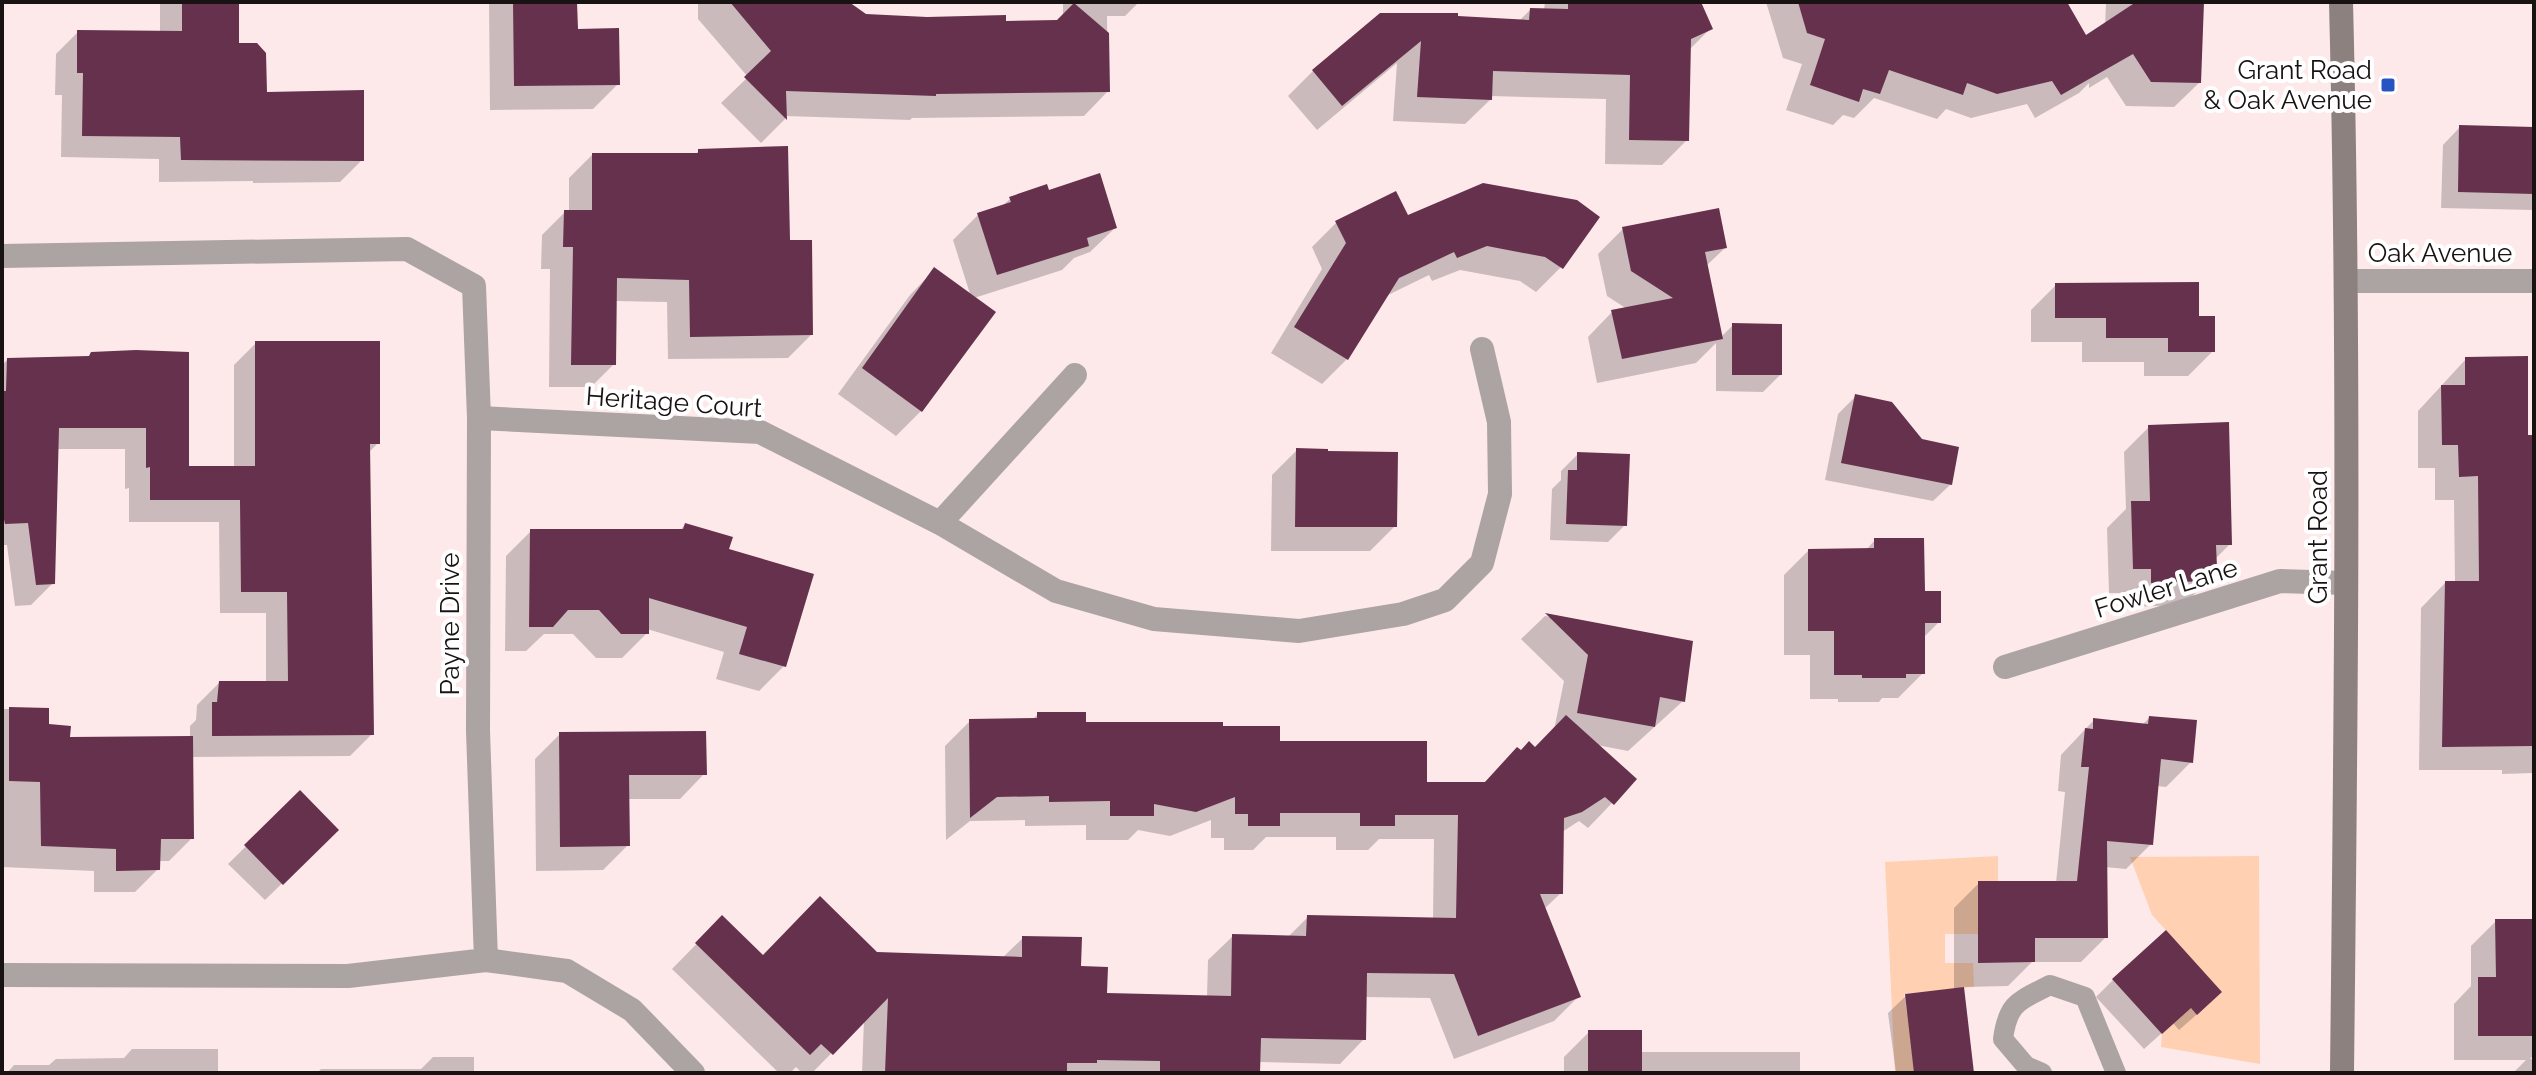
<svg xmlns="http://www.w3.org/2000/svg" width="2536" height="1075" font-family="Raleway,sans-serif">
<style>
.park{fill:#ffd0b2}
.shadow{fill:#0003}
.building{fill:#66314c}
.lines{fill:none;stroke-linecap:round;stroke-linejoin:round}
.service{stroke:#aca4a2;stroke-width:20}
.minor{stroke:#aca4a2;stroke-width:24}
.tertiary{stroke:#aca4a2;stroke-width:24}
.secondary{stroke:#8c817e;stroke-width:24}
.poi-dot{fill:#2854c3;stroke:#fff;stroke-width:3}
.labels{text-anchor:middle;stroke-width:8;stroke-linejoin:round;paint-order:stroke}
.poi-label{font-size:26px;fill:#191213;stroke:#fff;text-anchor:end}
.street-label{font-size:26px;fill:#191213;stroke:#fff}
</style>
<rect width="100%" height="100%" fill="#fde9ea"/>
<!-- park -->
<g class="park">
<path d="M1998 856V881L1978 882V934H1945V963H1973L1974 987 1904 994 1907 1015H1916L1914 1073H1895L1885 862Z"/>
<path d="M2259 856 2260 1064 2161 1047 2162 1034 2191 1008 2198 1014 2222 992 2152 915 2130 857Z"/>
</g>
<!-- shadow -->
<g class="shadow">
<path d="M160 2H237V45L265 94 362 160 340 182 253 183V181L159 182V159L61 157 62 95H55L56 54 78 32 160 33Z"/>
<path d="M489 2H575L576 31 618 84 593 109 490 110Z"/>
<path d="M698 2H846L865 16 1004 23 1058 22 1063 17V2H1139L1125 16H1107L1108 91 1084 116 912 118 910 120 785 116V119L761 143 721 103 748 77 698 19Z"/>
<path d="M1545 2H1699L1710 29 1689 50 1687 140 1662 165 1605 164 1606 99 1490 96V100L1465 124 1393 121 1397 63 1317 130 1288 96 1313 71 1381 15 1519 21 1530 10H1544Z"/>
<path d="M1766 2H2064L2090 44 2105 28 2106 2H2202L2199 83 2174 107 2126 106 2107 77 2089 88V83L2079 93 2035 118 2027 104 1971 118 1946 109 1937 119 1874 98 1854 118 1843 115 1833 125 1786 110 1802 64 1783 58Z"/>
<path d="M2460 127 2534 129V210L2441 208 2443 145Z"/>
<path d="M699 151 788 242 811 335 788 358 668 359 667 302 615 301 614 364 591 387H549L550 269H541L542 235 565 212H569V178L592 155H694Z"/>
<path d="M1048 193 1115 228 1090 252 1074 258 1062 270 974 298 921 411 896 436 838 394 910 295 934 270 971 297 953 240 978 215 1001 207 1010 199Z"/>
<path d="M1576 202 1561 267 1536 292 1520 281 1460 270 1432 281 1429 275 1386 296 1347 359 1322 384 1271 353 1322 269 1312 247 1337 222Z"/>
<path d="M1623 229 1725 248 1706 266 1720 338 1733 325 1780 375 1763 392 1716 391V343L1696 363 1597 383 1588 337 1612 312 1627 309 1607 296 1598 254Z"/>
<path d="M2056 285 2197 318 2213 351 2188 376H2144V362H2082V342H2031V310Z"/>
<path d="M256 343 378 443 368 453 372 734 350 756 191 757 192 838 169 861H158V869L135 892H94V871L2 867V709H47V726L68 739 190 738V726L196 720 197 705 219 683H266V613H220L219 522H129V488L125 489V449H56L53 583 31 605 15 606 7 545H2V365L7 360 89 358 187 468H234V365Z"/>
<path d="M2466 359 2526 435H2534V773L2502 774V770H2419L2421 608 2445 583H2455L2454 500H2435V468H2418V411Z"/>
<path d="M1855 397 1921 441 1951 484 1933 501 1825 480 1838 414Z"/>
<path d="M2149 427 2230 544 2215 559V566L2208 573V580L2184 605 2127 607V593H2109L2107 528 2126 509 2124 452Z"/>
<path d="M1297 450 1395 526 1370 551H1271L1272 475Z"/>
<path d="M1578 454 1625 525 1608 542 1550 540 1552 489 1561 480V471Z"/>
<path d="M685 525 727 550 784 666 759 691 716 679 724 652 647 629V633L622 658H596L573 634H544L526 651H505L506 556 531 531H679Z"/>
<path d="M1875 540 1939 622 1923 638V673L1898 698H1882L1879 702H1838V699H1810V655H1784V575L1808 551 1866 550Z"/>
<path d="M1545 616 1691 643 1683 701 1628 751 1597 745 1635 779 1588 828 1579 821 1562 832 1561 893 1544 909 1579 996 1554 1021 1454 1059 1430 998 1365 997 1364 1039 1340 1064 1258 1062V1073H862L864 1020 812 1073H802L796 1067 790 1073H779L672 969 722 918 763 958 876 954 1002 958 1023 938 1079 968 1105 995 1207 997 1208 960 1233 936 1288 937 1308 917 1433 920 1434 839H1379L1368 850H1336V837H1266L1253 850H1224V838H1211V820L1170 836 1138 830 1128 840H1086V825L1025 826V820L970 821 946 840 945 746 970 721 1032 720 1038 714 1084 724 1221 728 1425 784H1483L1521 753 1535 750 1554 730 1564 681 1521 639Z"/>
<path d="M2149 718 2191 762 2166 787 2157 786 2151 844 2126 869 2105 867 2106 937 2081 962H2032L2008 986 1962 987 1972 1073H1896L1888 1013 1906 996 1954 990V908L1979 883H2056L2065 792 2058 791 2061 755 2094 720 2142 725Z"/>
<path d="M560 734 704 774 680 799H627L628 845 603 870 536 871 535 759Z"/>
<path d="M300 793 337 830 265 900 228 864Z"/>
<path d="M2496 921 2534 922V1055L2530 1059H2534V1073H2513L2526 1060H2454V1004L2471 986V946Z"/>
<path d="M2113 980 2203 1009 2179 1030 2173 1023 2144 1049 2096 997Z"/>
<path d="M1589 1032 1640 1052H1800V1073H1564V1057Z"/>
<path d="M132 1049H218V1073H7L14 1065H49L56 1059 124 1058Z"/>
<path d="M433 1057H474V1073H317L321 1069H421Z"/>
</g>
<!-- building -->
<g class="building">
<path d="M182 2H239V43H257L266 53 267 92 364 90V161L181 160 180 137 82 136 83 73H77V30L182 31Z"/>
<path d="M513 2H577L578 29 619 28 620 85 514 86Z"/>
<path d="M730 2H849L866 14 927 17 1006 15V21L1057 20 1074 3 1109 33 1110 92 936 94V96L786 91 787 120 744 77 771 51Z"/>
<path d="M1568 2H1701L1713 29 1691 39 1689 141 1629 140 1630 75 1493 71 1492 100 1417 97 1421 41 1342 106 1312 70 1380 13H1458V16L1529 20 1530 8 1568 9Z"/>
<path d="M1798 2H2067L2086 35 2136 2H2204L2201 83 2151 82 2133 54 2061 95 2052 81 1997 94 1967 83 1963 95 1889 70 1880 94 1863 89 1859 102 1810 85 1825 39 1807 33Z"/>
<path d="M2459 125 2534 127V194L2458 192Z"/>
<path d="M788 146 790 240H812L813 335 690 337 689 280 617 278 616 365H571L573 247H563L564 210H592V153H698V149Z"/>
<path d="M1100 173 1117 228 1087 238 1089 246 997 275 977 213 1011 202 1009 197 1047 184 1049 190Z"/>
<path d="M1483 183 1577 200 1600 217 1563 269 1545 257 1487 246 1457 258 1454 252 1399 278 1348 360 1294 327 1346 243 1335 221 1396 191 1408 215Z"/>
<path d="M1719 208 1727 248 1705 252 1723 339 1622 359 1611 310 1673 298 1631 271 1622 227Z"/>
<path d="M934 267 996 312 922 412 862 368Z"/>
<path d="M2199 282V316H2215V352H2168V338H2106V318H2055V283Z"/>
<path d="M1732 323 1782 324V375H1732Z"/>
<path d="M255 341H380V444H370L374 735 212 736V702H217L219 681H288L287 592H241L240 500H150V467L146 468V428H59L55 584 36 585 28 523 5 524 2 509V391H6L7 358 89 356 91 352 136 350 189 352V466H255Z"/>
<path d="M2528 356V435H2534V746L2442 747 2445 581H2479L2478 476 2459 477 2458 445H2442L2441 385H2465V357Z"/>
<path d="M1855 394 1892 402 1922 439 1959 447 1952 485 1841 463Z"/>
<path d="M2229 422 2232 545H2216L2217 567H2210V581L2151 583V569H2133L2131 501H2150L2148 425Z"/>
<path d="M1296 448 1328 449V451L1398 452 1397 527H1295Z"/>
<path d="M1577 452 1630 454 1627 526 1566 524 1568 470H1577Z"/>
<path d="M685 523 733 537 729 549 814 574 786 667 739 654 747 627 649 598V634H621L599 610H568L553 627H529L530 529H683Z"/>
<path d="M1874 538H1924L1925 591H1941V623H1925V674H1906V678H1862V675H1834V631H1808V549L1874 548Z"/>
<path d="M1545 613 1693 641 1685 702 1660 697 1655 727 1577 713 1588 655Z"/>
<path d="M9 707 49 708V724L71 726 70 737 193 736 194 839H161L160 870 116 871V849L41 846 40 782 9 781Z"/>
<path d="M1037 712H1086V722H1223V726H1280V741H1427V782H1485L1517 747 1521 750 1529 741 1535 747 1566 715 1637 779 1614 805 1605 797 1582 812 1564 818 1563 894H1540L1581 997 1478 1036 1454 974 1367 973 1366 1040 1261 1038 1260 1073H1160V1061L1097 1060V1063H1067V1073H885L888 998 833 1055 821 1044 810 1055 695 943 722 915 763 955 820 896 877 952 1022 957V936L1082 937 1081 966 1108 967 1107 993 1231 996 1232 934 1306 936 1307 915 1456 918 1458 815H1395V826H1360V813H1280V826H1248V814H1235V797L1196 812 1154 804V816H1110V801L1049 802V796L997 797 970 818 969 719 1037 718Z"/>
<path d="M2149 716 2197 720 2193 763 2161 759 2153 845 2107 841 2108 938H2035V962L1978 963V881H2077L2089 767H2081L2085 728 2093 729V718L2148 724Z"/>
<path d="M706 731 707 775H629L630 846 560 847 559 732Z"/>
<path d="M300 790 339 830 283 885 244 845Z"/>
<path d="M2495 919H2534V1036H2478V977H2496Z"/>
<path d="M2166 930 2222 992 2197 1015 2191 1008 2162 1034 2112 979Z"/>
<path d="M1964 987 1974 1073H1914L1905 994Z"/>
<rect x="1588" y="1030" width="54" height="43"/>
</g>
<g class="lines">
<!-- service -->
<path class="service" d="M2042 1073 2026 1066 2003 1039C2008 1002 2019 1001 2050 985L2085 997 2116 1073"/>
<!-- minor -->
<g class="minor">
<path d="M2 256 407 249 474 286 479 418 478 731 486 960 348 976 2 975"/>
<path d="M479 418 760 432 940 523 1056 591 1154 619 1299 631 1403 614 1445 600 1482 563 1500 494 1499 422 1482 349"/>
<path d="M940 523 1075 375"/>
<path d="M2005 667 2280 581 2346 583"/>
<path d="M486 960 567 971 632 1010 693 1073"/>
</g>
<!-- tertiary -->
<path class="tertiary" d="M2346 281H2534"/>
<!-- secondary -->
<path class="secondary" d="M2341 2C2350 359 2346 716 2342 1073"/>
</g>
<!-- markers -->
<rect class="poi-dot" x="2380" y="77" width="16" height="16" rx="4"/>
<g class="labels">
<!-- poi labels -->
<g class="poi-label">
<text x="2372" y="79">Grant Road<tspan x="2372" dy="30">&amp; Oak Avenue</tspan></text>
</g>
<!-- street labels -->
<g class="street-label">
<text x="2440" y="262">Oak Avenue</text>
<text transform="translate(674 402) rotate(4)" y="9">Heritage Court</text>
<text transform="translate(2318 537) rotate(-90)" y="9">Grant Road</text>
<text transform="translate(2166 588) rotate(-17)" y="9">Fowler Lane</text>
<text transform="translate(450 624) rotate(-90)" y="9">Payne Drive</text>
</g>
</g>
<!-- border -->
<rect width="2536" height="1075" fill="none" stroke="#191213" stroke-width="8"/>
</svg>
